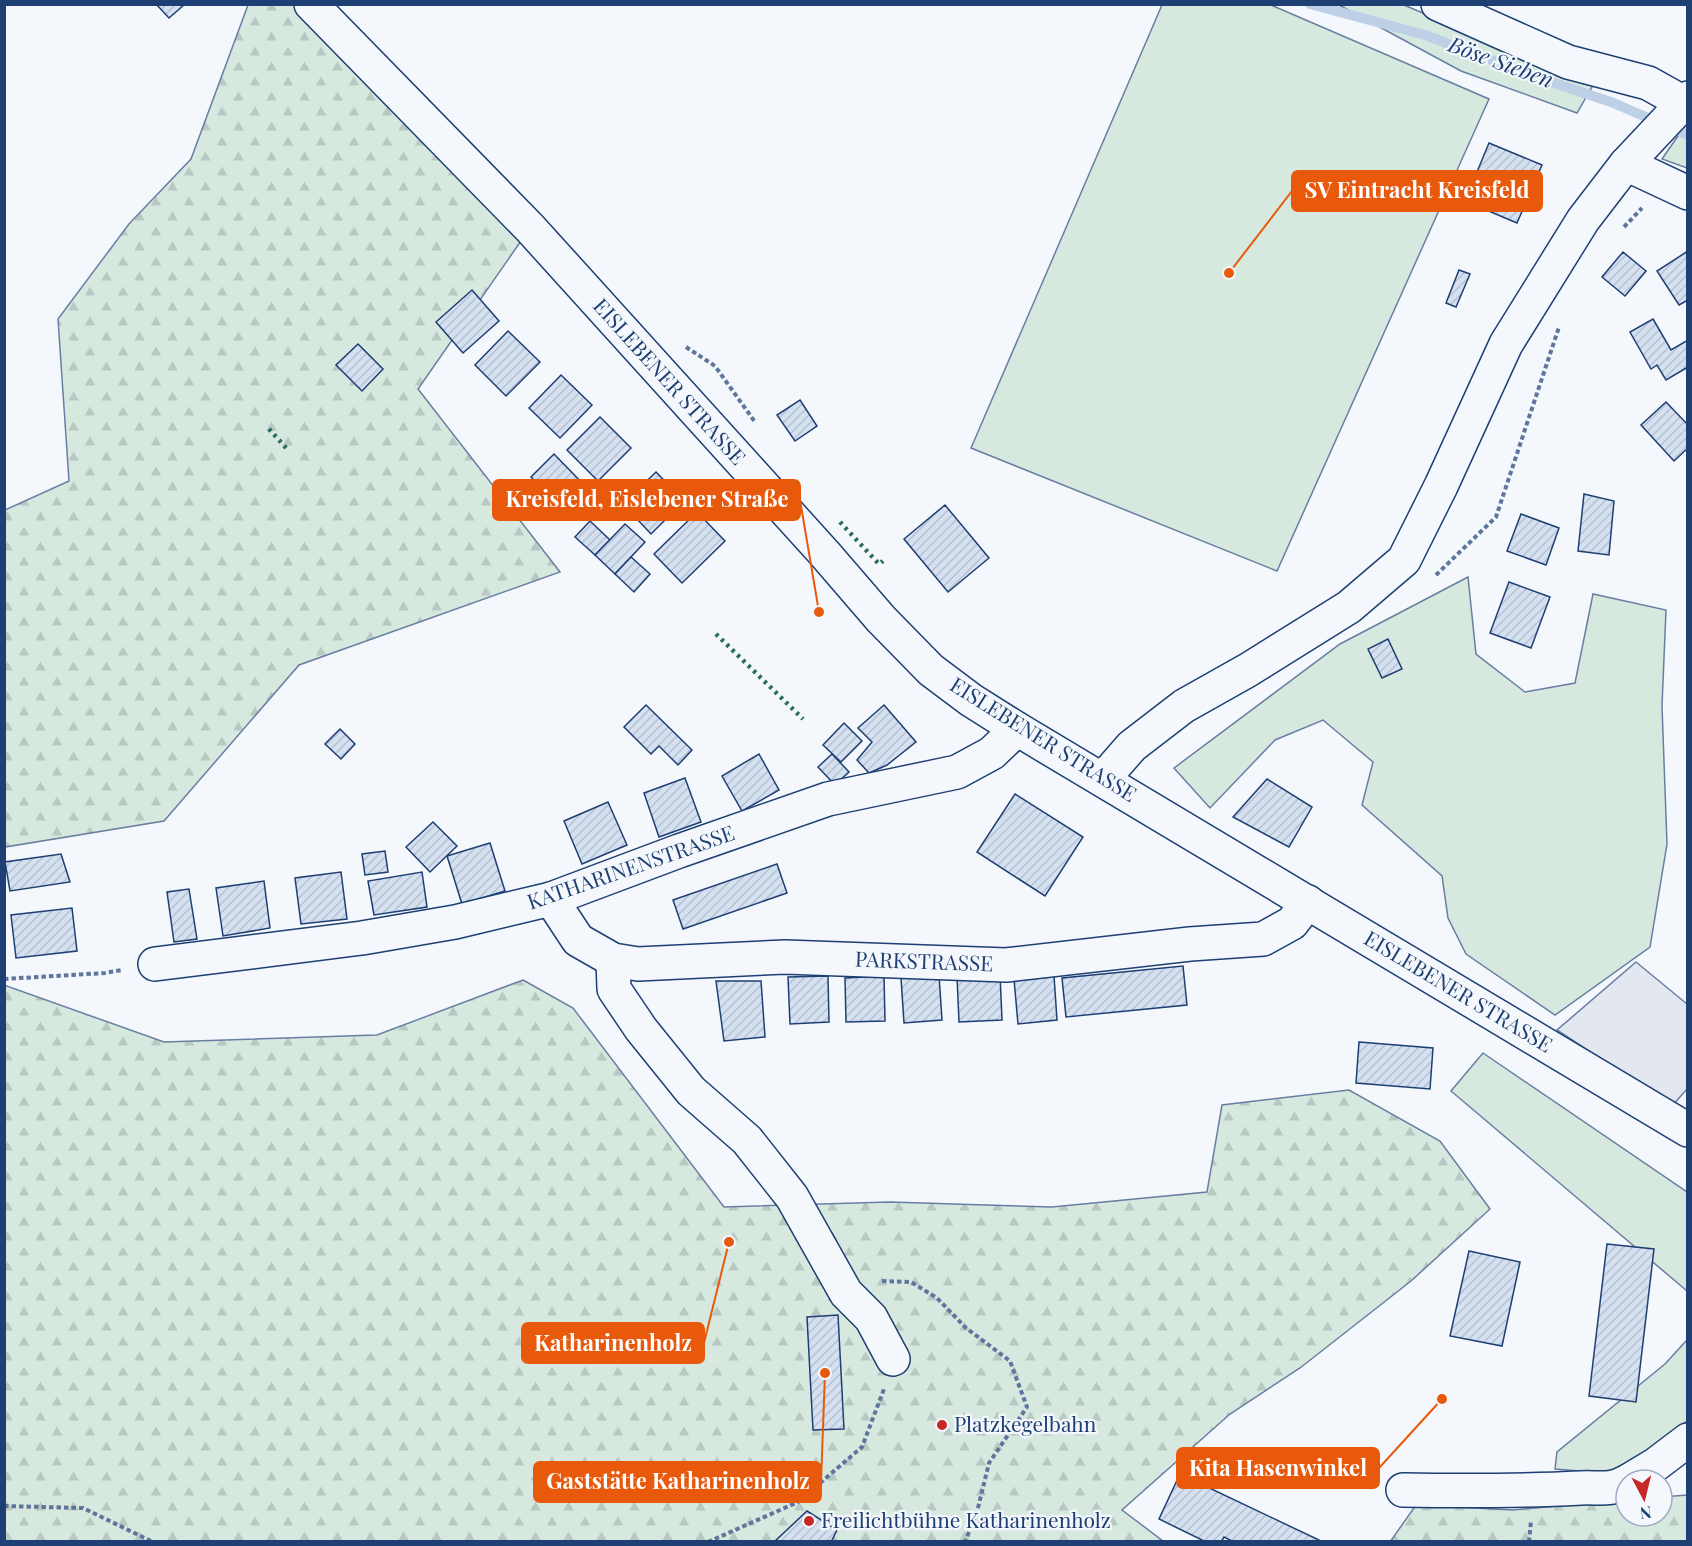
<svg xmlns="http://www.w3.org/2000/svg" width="1692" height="1546" font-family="'Playfair Display',serif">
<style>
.grass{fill:#d7e8df;stroke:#687fa3;stroke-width:1.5}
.forest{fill:url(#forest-firs);stroke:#687fa3;stroke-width:1.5}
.parking{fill:#e3e8f0;stroke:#687fa3;stroke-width:1.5}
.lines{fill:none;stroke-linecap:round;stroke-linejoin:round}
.stream{stroke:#bed0e5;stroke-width:10}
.building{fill:url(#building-hatch);stroke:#1d3f73;stroke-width:1.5}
.minor-casing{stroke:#1d3f73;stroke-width:36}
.major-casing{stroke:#1d3f73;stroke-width:36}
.path{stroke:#5e769c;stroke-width:4;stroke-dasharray:4.5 3;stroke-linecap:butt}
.minor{stroke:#f4f7fb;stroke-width:33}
.major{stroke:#f4f7fb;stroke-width:33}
.hedge{stroke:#2c6c60;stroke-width:4.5;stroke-dasharray:3 4.5;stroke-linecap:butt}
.poi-dot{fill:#c62828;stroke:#f4f7fb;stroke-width:2}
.labels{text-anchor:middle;stroke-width:4.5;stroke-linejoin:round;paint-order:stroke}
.street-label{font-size:21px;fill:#1d3f73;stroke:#f4f7fb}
.poi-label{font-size:21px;fill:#1d3f73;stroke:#f4f7fb;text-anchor:start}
.water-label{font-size:22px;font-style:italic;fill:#1d3f73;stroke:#f4f7fb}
.leader{fill:none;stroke:#e8590c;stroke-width:2}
.callout-dot{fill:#e8590c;stroke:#f4f7fb;stroke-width:2}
.callout{fill:#e8590c;stroke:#e8590c;stroke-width:2}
.callout-label{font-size:22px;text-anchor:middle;font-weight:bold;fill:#fff}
</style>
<defs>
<pattern id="forest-firs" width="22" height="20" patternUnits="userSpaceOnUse" patternTransform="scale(1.5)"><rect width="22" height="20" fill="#d7e8df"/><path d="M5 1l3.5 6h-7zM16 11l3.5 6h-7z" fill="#b8c8c3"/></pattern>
<pattern id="building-hatch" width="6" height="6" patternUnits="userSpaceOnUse" patternTransform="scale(1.5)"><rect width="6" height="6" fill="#d5e0f0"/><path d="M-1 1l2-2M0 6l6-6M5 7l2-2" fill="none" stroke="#b6c1d1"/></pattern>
</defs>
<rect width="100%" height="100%" fill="#f4f7fb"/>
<!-- grass -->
<g class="grass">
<path d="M1162 5H1271L1489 99 1277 571 971 448Z"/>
<path d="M1339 5H1404L1593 85 1577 113 1461 71Z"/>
<path d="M1687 123 1688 168H1687L1662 159Z"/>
<path d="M1468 577 1476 654 1525 692 1575 683 1593 594 1666 610 1662 706 1667 844 1650 947 1555 1015 1466 954 1448 918 1442 876 1362 805 1373 762 1323 720 1275 740 1210 808 1174 768 1340 644Z"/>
<path d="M1483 1053 1687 1192V1291L1451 1091Z"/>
<path d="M1687 1340V1421L1615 1474 1555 1469 1557 1452 1665 1364Z"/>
</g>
<!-- forest -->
<g class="forest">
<path d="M248 5H311L530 228 418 389 560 572 299 665 164 821 5 847V510L69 481 58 319 129 224 191 159Z"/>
<path d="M523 980 573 1008 724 1207 890 1202 1052 1207 1207 1192 1222 1105 1349 1090 1440 1141 1490 1209 1411 1281 1300 1368 1230 1414 1122 1510 1163 1541H5L4 985 164 1042 377 1035Z"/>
<path d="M1687 1495V1541L1390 1542 1416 1505 1513 1510 1626 1500V1516H1662V1497Z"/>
</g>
<!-- parking -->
<path class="parking" d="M1636 962 1687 1004V1089L1672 1106 1557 1030Z"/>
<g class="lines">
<!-- stream -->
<path class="stream" d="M1310 4 1425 35 1542 79 1611 102 1688 135"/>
</g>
<!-- building -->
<g class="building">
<path d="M156 4H185L169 18Z"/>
<path d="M1489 143 1542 165 1517 223 1465 201Z"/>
<path d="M1688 251V300L1679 305 1657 271Z"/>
<path d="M1623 252 1646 271 1625 296 1602 277Z"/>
<path d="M1459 270 1470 274 1456 307 1446 303Z"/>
<path d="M472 290 499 321 463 353 436 322Z"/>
<path d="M1653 319 1671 350 1688 340V367L1666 380 1657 365 1651 369 1630 332Z"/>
<path d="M508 331 540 362 506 396 475 365Z"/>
<path d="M358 344 383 369 362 391 336 365Z"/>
<path d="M561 375 592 405 560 438 529 408Z"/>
<path d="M800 400 817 426 795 441 777 415Z"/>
<path d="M1666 402 1688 425V448L1674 461 1641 425Z"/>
<path d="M600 417 631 448 598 481 567 450Z"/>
<path d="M554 454 587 488 564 511 531 477Z"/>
<path d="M656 472 684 501 651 534 623 504Z"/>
<path d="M1584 494 1614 501 1609 555 1578 551Z"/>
<path d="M945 505 989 558 948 592 904 539Z"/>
<path d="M697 512 725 541 682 583 654 554Z"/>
<path d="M1521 514 1559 528 1546 565 1507 551Z"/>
<path d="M590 521 610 540 595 555 575 537Z"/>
<path d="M625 524 645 542 615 574 595 555Z"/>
<path d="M631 557 650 574 634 592 615 574Z"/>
<path d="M1509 582 1550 597 1531 648 1490 633Z"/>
<path d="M1388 639 1402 669 1382 678 1368 649Z"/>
<path d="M646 705 692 750 678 765 659 746 651 754 624 727Z"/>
<path d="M884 705 916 742 887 765 869 773 857 760 872 742 858 728Z"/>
<path d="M844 723 862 741 841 762 823 745Z"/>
<path d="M340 729 355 744 341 759 325 744Z"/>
<path d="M759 754 779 790 742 811 722 776Z"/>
<path d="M832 754 849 772 835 785 818 767Z"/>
<path d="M685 778 701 822 659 837 644 793Z"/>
<path d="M1267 779 1312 807 1289 847 1233 817Z"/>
<path d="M1015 794 1083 837 1045 896 977 852Z"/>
<path d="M608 802 627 845 582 864 564 821Z"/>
<path d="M433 822 457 846 430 872 406 847Z"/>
<path d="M490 843 505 891 462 904 447 856Z"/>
<path d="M385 851 388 872 365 875 362 854Z"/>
<path d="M61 854 70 882 10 891 5 862Z"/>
<path d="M777 864 787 893 683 929 673 900Z"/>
<path d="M341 872 347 919 301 924 295 878Z"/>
<path d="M422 872 427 907 374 915 368 881Z"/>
<path d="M264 881 270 928 223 936 216 888Z"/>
<path d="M189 889 197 939 174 942 167 892Z"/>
<path d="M72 908 77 951 16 958 11 915Z"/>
<path d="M1183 966 1187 1005 1066 1017 1062 978Z"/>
<path d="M1000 974 1002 1020 959 1022 957 976Z"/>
<path d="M939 975 942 1020 904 1023 901 978Z"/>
<path d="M828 976 829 1022 790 1024 788 977Z"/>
<path d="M884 976 885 1021 846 1022 845 978Z"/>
<path d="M1054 976 1057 1020 1018 1024 1014 979Z"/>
<path d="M716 981H761L765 1037 724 1041Z"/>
<path d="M1359 1042 1433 1048 1430 1089 1356 1083Z"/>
<path d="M1607 1244 1654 1249 1636 1402 1589 1396Z"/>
<path d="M1469 1251 1520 1262 1502 1346 1450 1336Z"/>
<path d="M838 1315 844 1429 813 1430 807 1317Z"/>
<path d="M1180 1474 1321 1541V1542H1234L1224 1537 1221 1542H1206L1159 1519Z"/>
<path d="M807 1511 837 1530 831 1542H774Z"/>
</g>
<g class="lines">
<defs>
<g id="minor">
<path d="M1438 4 1568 62 1648 83 1682 102"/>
<path d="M1626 164 1688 193"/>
<path d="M1103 779 1132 746 1184 706 1248 670 1349 607 1404 560 1441 486 1506 344 1583 220 1626 164 1688 98"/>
<path d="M551 899 578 940 613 960 638 964 785 957 1006 965 1190 944 1263 939 1292 923 1308 902"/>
<path d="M613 960 614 989 641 1029 691 1091 747 1140 792 1197 846 1293 871 1318 893 1359"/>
<path d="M155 964 362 938 455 922 551 899 679 851 828 799 957 772 992 753 1017 729"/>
<path d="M1630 1480 1655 1465 1688 1440"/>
<path d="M1403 1490C1462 1491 1521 1491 1581 1488 1597 1487 1612 1491 1626 1482"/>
</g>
<path id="major" d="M311 4 530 228 825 554 881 619 931 670 971 700 1017 729 1688 1130"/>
</defs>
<!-- minor casing -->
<use href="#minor" class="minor-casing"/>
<!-- major casing -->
<use href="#major" class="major-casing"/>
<!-- path -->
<g class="path">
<path d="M1624 227 1642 208"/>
<path d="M686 347 715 366 755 422"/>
<path d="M1436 575 1496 517 1559 327"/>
<path d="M4 979 105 973 122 970"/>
<path d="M882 1281 911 1282 937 1298 966 1328 1010 1361 1027 1407 989 1463 977 1512 965 1542"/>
<path d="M4 1506 83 1508 153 1542"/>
<path d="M708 1542 798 1502 862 1447 884 1389"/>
<path d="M1529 1542 1531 1521"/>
</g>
<!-- minor -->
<use href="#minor" class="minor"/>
<!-- major -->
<use href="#major" class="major"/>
<!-- hedge -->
<g class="hedge">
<path d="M269 429 288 450"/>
<path d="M840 522 879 564 883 561"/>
<path d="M716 634 803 719"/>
</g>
</g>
<!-- markers -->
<g class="poi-dot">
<circle cx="942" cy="1425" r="6"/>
<circle cx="809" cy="1521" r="6"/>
</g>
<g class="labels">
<!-- street labels -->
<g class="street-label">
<text transform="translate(669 382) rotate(48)" y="7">EISLEBENER STRASSE</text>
<text transform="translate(1043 740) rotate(32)" y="7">EISLEBENER STRASSE</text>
<text transform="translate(631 868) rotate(-19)" y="7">KATHARINENSTRASSE</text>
<text transform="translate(924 962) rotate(2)" y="7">PARKSTRASSE</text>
<text transform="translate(1458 992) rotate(31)" y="7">EISLEBENER STRASSE</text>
</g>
<!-- poi labels -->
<g class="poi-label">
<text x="954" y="1432">Platzkegelbahn</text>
<text x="821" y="1528">Freilichtbühne Katharinenholz</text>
</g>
<!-- water labels -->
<g class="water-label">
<text transform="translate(1501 62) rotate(20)" y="8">Böse Sieben</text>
</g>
</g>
<!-- callouts -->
<path class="leader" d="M1229 273L1292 191M819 612L800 500M729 1242L704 1343M1442 1399L1379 1468M825 1373L821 1482"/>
<g class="callout-dot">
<circle cx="1229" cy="273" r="6"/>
<circle cx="819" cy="612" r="6"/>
<circle cx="729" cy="1242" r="6"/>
<circle cx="1442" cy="1399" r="6"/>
<circle cx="825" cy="1373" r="6"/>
</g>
<g class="callout">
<rect x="1292" y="171" width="250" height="40" rx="6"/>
<rect x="493" y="480" width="307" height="40" rx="6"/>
<rect x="522" y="1323" width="182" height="40" rx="6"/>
<rect x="1177" y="1448" width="202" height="40" rx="6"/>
<rect x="534" y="1462" width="287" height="40" rx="6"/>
</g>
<g class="callout-label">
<text x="1417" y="198">SV Eintracht Kreisfeld</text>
<text x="647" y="507">Kreisfeld, Eislebener Straße</text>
<text x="613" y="1351">Katharinenholz</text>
<text x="1278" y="1476">Kita Hasenwinkel</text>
<text x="678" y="1489">Gaststätte Katharinenholz</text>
</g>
<!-- border -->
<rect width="1692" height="1546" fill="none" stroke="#1d3f73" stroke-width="12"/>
<!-- north arrow -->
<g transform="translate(1644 1498) rotate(173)"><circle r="28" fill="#f4f7fb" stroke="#9eadc5" stroke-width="1.5"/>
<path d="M0-4.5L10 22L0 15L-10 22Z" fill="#c62828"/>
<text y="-9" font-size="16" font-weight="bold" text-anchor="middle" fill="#1d3f73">N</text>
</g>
</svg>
